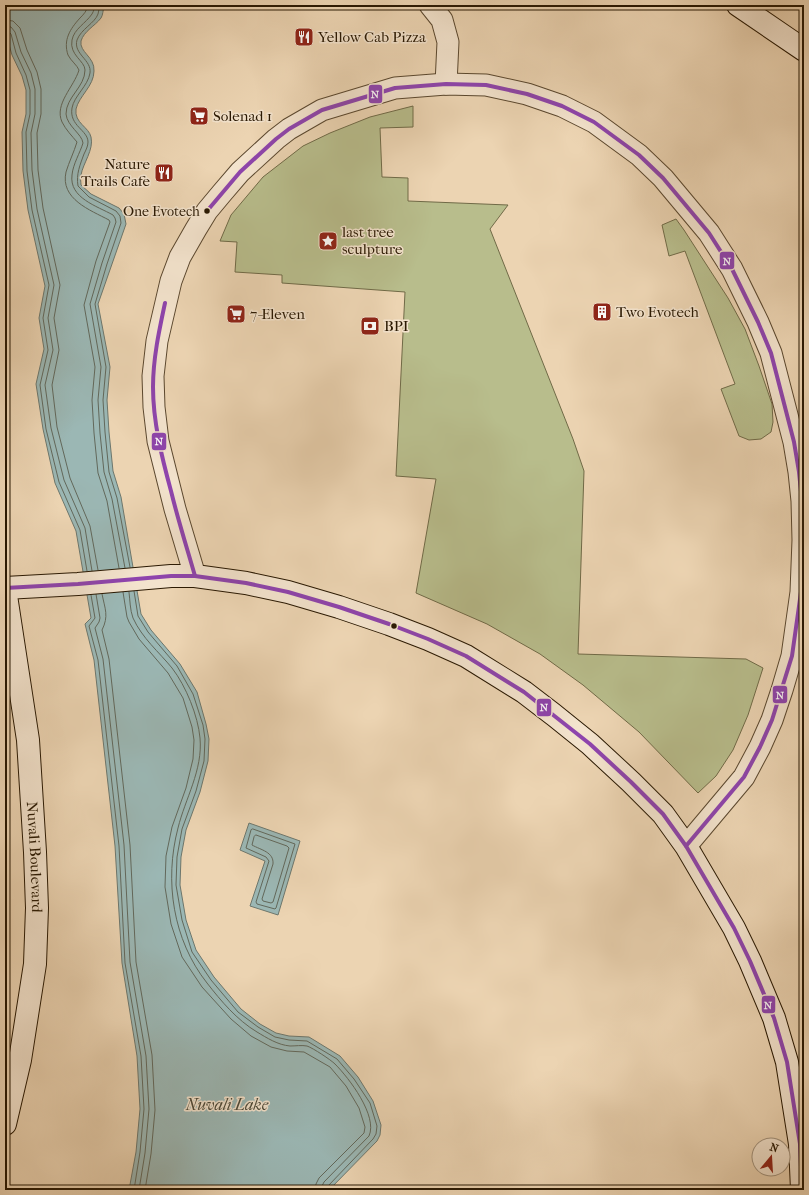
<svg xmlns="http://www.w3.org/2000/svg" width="809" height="1195" font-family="'IM FELL French Canon',serif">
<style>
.green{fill:#b8bd8c;stroke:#706a47}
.water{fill:#9bb7b4;stroke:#6d776d}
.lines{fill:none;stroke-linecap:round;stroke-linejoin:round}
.shore{stroke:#62685b;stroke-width:1}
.street-casing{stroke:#5a472e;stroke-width:23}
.secondary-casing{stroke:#291802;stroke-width:24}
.street{stroke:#f3e3cd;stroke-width:21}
.secondary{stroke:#f3e3cd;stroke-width:22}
.bus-1-casing{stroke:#f3e3cd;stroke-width:7}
.bus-1{stroke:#8e44ad;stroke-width:4}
.bus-dot{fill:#291802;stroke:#f3e3cd;stroke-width:1.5}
.labels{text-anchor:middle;stroke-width:3;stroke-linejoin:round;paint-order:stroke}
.bus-label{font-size:14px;fill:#291802;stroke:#f3e3cd;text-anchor:end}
.poi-label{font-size:15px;fill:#291802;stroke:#f3e3cd;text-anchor:start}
.street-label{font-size:15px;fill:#291802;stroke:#f3e3cd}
.water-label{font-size:16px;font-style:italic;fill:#4b4837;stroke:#f3e3cd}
.line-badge{stroke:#f3e3cd;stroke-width:1.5}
.badge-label{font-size:11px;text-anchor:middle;font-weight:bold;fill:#fff}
</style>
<rect width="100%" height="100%" fill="#ecd4b2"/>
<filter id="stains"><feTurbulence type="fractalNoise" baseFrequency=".005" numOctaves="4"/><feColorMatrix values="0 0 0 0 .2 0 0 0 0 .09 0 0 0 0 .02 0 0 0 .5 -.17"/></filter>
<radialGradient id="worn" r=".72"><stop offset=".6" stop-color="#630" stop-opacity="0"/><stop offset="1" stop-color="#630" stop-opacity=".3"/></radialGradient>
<!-- green -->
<g class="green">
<path d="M413 106V127L380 128 382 177 408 178V201L508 205 490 229 573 439 584 471 578 654 746 659 763 668 748 715 733 750 716 776 698 793 639 732 583 685 540 654 487 624 416 593 436 479 396 476 405 292 282 283V275L235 272 237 242 220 241 231 215 263 177 303 146 330 133 370 117Z"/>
<path d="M676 219 684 230 728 298 745 329 759 366 772 404 773 422 771 432 761 439 749 440 739 436 721 389 735 384 685 251 669 256 662 225Z"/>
</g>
<!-- water -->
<g class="water">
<path d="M5 5H103L104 6C103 10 103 15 101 18 95 26 84 31 81 41 79 52 95 57 94 71 94 86 79 96 76 109 74 123 89 127 91 137 94 150 83 163 81 175 80 178 81 182 81 185L91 194 119 208 124 214 126 224 98 304 110 367 107 400 109 432 113 471 121 497 141 614 151 630 180 664 197 692 206 724 209 739 208 761 200 792 186 830 181 857 180 885 186 920 196 950 214 977 241 1009 260 1024 276 1033 289 1036 309 1037 340 1056 358 1077 373 1101 381 1125 380 1135 377 1141 329 1190H129L136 1152 140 1109 137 1056 122 963 115 846 94 660 85 624 91 618 76 531 55 483 43 429 36 384 44 349 39 318 45 286 28 210 23 171 22 132 26 114V90L22 76 12 55 6 34 5 26Z"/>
<path d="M249 823 300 841 278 915 250 906 265 861 240 850Z"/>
</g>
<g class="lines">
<!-- shore -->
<g class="shore">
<path d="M88 5C87 11 84 14 80 18 70 29 63 40 68 55 71 61 77 65 79 70 74 87 54 104 62 122 66 130 72 136 77 142 74 152 69 162 66 172 60 199 90 210 109 220L110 222 96 261 84 305 95 367 92 400 94 433 98 473 107 501 119 568"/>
<path d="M95 5C94 8 94 11 92 14 86 23 74 29 72 40 69 55 85 61 85 70 85 87 66 97 66 114 67 126 82 134 83 143 80 153 73 164 72 175 69 198 97 206 113 215L115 218 116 222 102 263 90 304 101 367 98 400 100 433 104 472 112 499 125 568"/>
<path d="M100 5C99 8 99 11 98 14 95 23 81 29 77 40 73 54 92 60 90 73 88 86 74 96 72 108 69 126 88 130 88 142 88 146 86 150 84 154 80 165 76 174 78 186L89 197 116 211 120 216 121 223 107 264 95 304 106 367 103 400 105 432 109 472 117 498 130 567"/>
<path d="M5 20 13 21 20 28 27 50 37 72 41 89V114L37 133 38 170 43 208 60 285 54 318 59 350 52 385 57 427 70 478 90 526 98 570"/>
<path d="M5 26 11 27 15 32 21 52 31 73 35 89V114L31 133 32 170 37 209 54 285 48 318 53 350 45 385 51 428 64 480 85 528 92 571"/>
<path d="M5 31H8L11 34 16 53 26 75 30 90V114L26 132 27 171 32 210 49 285 43 318 48 350 40 385 46 429 59 482 80 530 87 571"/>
<path d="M134 591 138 616 148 632 177 666 193 694 203 725 205 739 204 761 196 791 182 829 177 857 176 885 182 920 192 952 211 980 238 1012 258 1027 275 1037 289 1040 307 1041 337 1059 354 1079 370 1103 377 1126 376 1134 373 1139 328 1186 326 1190"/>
<path d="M123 592 127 617 129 622 139 639 168 673 183 698 192 727 194 740 193 759 186 788 172 827 166 856 165 887 171 924 182 957 202 987 231 1019 251 1036 271 1047 287 1051 304 1052 330 1067 346 1086 359 1108 365 1127 364 1133 319 1178 316 1184 315 1190"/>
<path d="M129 592C130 600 130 610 133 618 142 638 159 652 172 668 186 686 198 716 200 738 203 770 185 799 178 828 164 881 173 940 207 983 221 1001 237 1020 257 1032 267 1038 278 1045 290 1046 295 1046 302 1045 307 1046 313 1048 331 1060 335 1064 349 1078 378 1116 369 1136L324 1182 322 1186 321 1190"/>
<path d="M96 594 100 618 99 622 95 628 103 659 124 845 130 962 146 1056 149 1109 145 1153 139 1190"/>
<path d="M102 594C105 609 109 616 102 630L109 659 130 845 136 962 152 1055 155 1110 151 1154 145 1190"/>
<path d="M91 595 95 618 89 626 98 660 119 846 125 963 141 1056 144 1109 140 1152 134 1190"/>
<path d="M253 829 295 844 276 908 275 909 257 904 256 902 269 861 266 857 246 848 251 830Z"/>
<path d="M256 835 287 846 289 848 273 902 271 903 263 901 262 899 273 864C274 852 261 850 252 845L254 837Z"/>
</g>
<defs>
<g id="street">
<path d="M430 5 442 20 448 42 446 84"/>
<path d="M195 576 175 509 158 441 154 407 153 376 157 341 171 281 180 257 196 229 207 211 222 193 240 172 276 139 289 129 322 110 395 88 446 84 486 85 527 94 562 106 594 122 639 155 663 178 709 233 732 269 758 322 771 353 794 442 799 472 802 501 803 540 801 592 792 656 782 690 772 720 760 747 744 777 686 846"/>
</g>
<g id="secondary">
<path d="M738 5 804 50"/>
<path d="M5 588 78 584 171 576H195L246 583 288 592 339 607 389 624 428 639 466 656 524 692 554 715 590 744 631 782 663 814 686 846 734 928 750 961 774 1018 787 1062 800 1144 802 1190"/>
<path id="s1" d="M5 589 28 740 35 852 37 908 35 964 20 1060 5 1124"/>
</g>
</defs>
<!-- street casing -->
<use href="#street" class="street-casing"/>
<!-- secondary casing -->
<use href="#secondary" class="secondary-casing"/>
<!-- street -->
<use href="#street" class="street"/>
<!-- secondary -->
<use href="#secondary" class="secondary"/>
<defs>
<g id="bus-1">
<path d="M207 211 240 172 276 139 289 129 322 110 395 88 446 84 486 85 527 94 562 106 594 122 639 155 663 178 709 233 732 269 758 322 771 353 794 442 799 472 802 501 803 563 801 592 792 656 772 720 760 747 744 777 686 846"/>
<path d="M165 303C159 331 153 359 153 387 153 422 162 458 171 491 178 520 187 548 195 576"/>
<path d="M5 588 78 584 171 576H195L246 583 288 592 339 607 389 624 428 639 466 656 524 692 590 744 631 782 663 814 686 846 734 928 750 961 774 1018 787 1062 800 1144 802 1190"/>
</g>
</defs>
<!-- bus-1 casing -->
<use href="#bus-1" class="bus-1-casing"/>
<!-- bus-1 -->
<use href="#bus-1" class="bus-1"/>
</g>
<!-- icons -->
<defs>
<symbol id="restaurant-square" viewBox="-11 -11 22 22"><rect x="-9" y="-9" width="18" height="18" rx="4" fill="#8f2418" stroke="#f3e3cd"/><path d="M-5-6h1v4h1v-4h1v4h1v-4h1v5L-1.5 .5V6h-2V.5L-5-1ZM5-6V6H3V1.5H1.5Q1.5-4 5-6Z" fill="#fff"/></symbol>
<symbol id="supermarket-square" viewBox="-11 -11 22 22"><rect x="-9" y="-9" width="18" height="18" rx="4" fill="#8f2418" stroke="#f3e3cd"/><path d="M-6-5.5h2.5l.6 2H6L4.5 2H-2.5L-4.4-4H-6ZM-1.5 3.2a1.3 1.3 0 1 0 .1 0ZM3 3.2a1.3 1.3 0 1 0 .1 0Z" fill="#fff"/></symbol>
<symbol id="sight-square" viewBox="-11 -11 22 22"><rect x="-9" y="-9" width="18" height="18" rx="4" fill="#8f2418" stroke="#f3e3cd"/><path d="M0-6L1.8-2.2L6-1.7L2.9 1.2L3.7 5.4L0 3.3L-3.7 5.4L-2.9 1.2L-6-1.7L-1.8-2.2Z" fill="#fff"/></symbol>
<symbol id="building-square" viewBox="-11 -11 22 22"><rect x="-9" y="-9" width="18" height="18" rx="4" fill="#8f2418" stroke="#f3e3cd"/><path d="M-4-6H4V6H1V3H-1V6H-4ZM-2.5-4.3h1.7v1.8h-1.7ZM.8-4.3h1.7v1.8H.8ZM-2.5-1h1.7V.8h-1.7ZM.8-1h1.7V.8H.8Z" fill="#fff"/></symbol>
<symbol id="bank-square" viewBox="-11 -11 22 22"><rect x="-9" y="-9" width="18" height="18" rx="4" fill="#8f2418" stroke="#f3e3cd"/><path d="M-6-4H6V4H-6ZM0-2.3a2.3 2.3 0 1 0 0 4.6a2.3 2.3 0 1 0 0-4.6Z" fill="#fff"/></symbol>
</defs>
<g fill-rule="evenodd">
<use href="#restaurant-square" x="293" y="26" width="22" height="22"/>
<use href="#supermarket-square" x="188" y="105" width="22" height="22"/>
<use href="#restaurant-square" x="153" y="162" width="22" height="22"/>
<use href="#sight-square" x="317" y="230" width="22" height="22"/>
<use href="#building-square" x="591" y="301" width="22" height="22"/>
<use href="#supermarket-square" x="225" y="303" width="22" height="22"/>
<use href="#bank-square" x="359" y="315" width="22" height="22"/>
</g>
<!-- markers -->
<g class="bus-dot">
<circle cx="207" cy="211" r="3.5"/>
<circle cx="394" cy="626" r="3.5"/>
</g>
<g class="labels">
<!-- bus labels -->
<g class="bus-label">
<text x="200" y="216">One Evotech</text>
</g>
<!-- poi labels -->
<g class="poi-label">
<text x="318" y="42">Yellow Cab Pizza</text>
<text x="213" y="121">Solenad 1</text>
<text x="150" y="169" text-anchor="end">Nature<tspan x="150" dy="17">Trails Cafe</tspan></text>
<text x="342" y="237">last tree<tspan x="342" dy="17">sculpture</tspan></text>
<text x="616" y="317">Two Evotech</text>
<text x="250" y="319">7-Eleven</text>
<text x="384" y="331">BPI</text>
</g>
<!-- street labels -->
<g class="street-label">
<text dy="5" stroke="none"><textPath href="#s1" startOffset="270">Nuvali Boulevard</textPath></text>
</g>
<!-- water labels -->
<g class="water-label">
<text x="227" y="1110">Nuvali Lake</text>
</g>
</g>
<g class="line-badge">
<rect x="368" y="84" width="15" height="20" rx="4" fill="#8e44ad"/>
<rect x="719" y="251" width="16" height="19" rx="4" fill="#8e44ad"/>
<rect x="151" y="432" width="16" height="19" rx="4" fill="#8e44ad"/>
<rect x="772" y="685" width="16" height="19" rx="4" fill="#8e44ad"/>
<rect x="536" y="698" width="16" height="19" rx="4" fill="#8e44ad"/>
<rect x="761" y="995" width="15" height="19" rx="4" fill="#8e44ad"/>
</g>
<g class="badge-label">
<text x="375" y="98">N</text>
<text x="727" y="265">N</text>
<text x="159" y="445">N</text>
<text x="780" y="699">N</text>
<text x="544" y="711">N</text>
<text x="768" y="1009">N</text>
</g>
<!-- margin -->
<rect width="809" height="1195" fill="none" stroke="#ecd4b2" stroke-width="20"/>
<rect x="6" y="6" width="797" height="1183" fill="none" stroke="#291802" stroke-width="2"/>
<rect x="10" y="10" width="789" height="1175" fill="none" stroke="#291802"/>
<!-- north arrow -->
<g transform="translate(771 1157) rotate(18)"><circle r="19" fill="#f3e3cd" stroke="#a2927c"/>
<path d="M0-3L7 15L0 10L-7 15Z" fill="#8f2418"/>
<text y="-6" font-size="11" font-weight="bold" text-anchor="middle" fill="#291802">N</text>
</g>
<rect width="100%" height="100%" filter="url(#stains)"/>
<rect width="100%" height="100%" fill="url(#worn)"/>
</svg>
